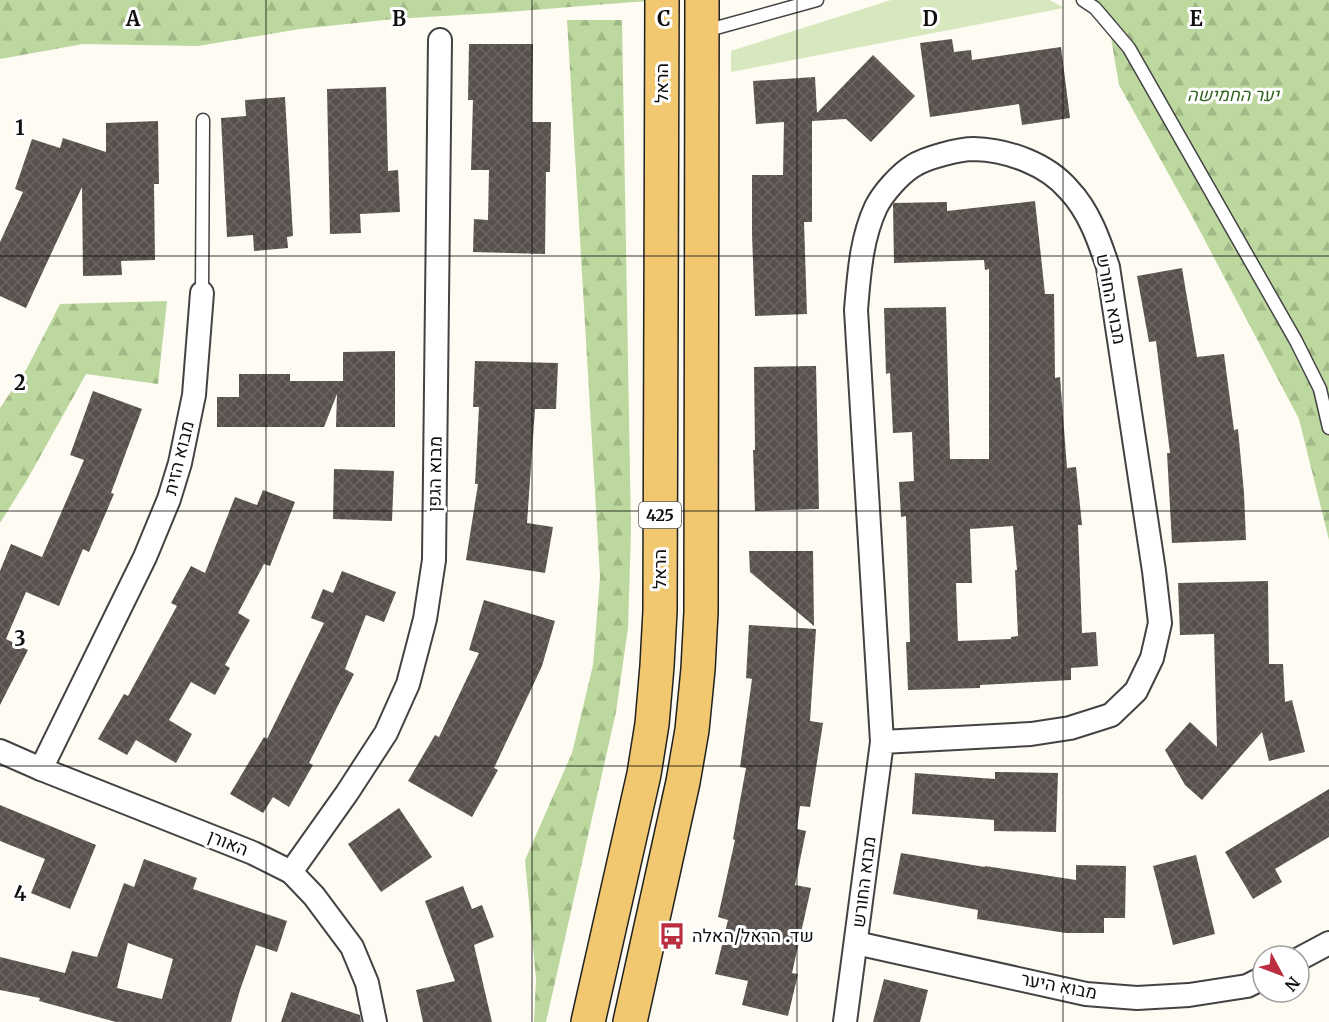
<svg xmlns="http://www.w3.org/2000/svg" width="1329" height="1022" font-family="Merriweather,Heebo,serif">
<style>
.forest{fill:url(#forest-firs)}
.park{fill:#d7e8be}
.building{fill:url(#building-cross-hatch);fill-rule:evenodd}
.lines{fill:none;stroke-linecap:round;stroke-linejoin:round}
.service-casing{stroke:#434343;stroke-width:15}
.minor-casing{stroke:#434343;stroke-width:26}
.primary-casing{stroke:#212121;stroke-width:36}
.service{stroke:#fff;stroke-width:12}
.minor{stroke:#fff;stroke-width:22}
.primary{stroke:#f1c870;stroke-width:33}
.grid{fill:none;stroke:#101010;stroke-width:1.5;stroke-opacity:0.55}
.labels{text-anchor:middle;stroke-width:6;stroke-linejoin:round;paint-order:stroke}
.shield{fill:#fff;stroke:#585858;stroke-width:1.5}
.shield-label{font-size:16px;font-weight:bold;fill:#101010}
.street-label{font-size:18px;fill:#101010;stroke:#fff}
.park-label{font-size:18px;font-style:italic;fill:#366522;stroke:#fff}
.poi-label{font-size:18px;fill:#101010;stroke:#fff;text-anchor:start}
.grid-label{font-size:20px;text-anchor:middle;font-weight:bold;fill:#101010;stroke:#fff;stroke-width:6;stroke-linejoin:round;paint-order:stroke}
</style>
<defs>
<pattern id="forest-firs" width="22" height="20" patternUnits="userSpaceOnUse" patternTransform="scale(1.5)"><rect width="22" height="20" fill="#bdd89e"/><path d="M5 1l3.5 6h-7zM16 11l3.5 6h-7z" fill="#a1b887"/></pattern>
<pattern id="building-cross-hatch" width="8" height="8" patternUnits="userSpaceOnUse" patternTransform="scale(1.5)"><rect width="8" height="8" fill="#58504d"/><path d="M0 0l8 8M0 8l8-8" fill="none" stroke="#6b6562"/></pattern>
</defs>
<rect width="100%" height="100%" fill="#fefbf3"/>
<!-- forest -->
<g class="forest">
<path d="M0 0H674L633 2 494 13 394 19 300 29 198 46 83 44 0 59Z"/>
<path d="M1091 0H1329V540L1299 419 1192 216 1119 85 1107 14Z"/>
<path d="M567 20H622L631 531 628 628 616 712 546 1022H534L536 979 525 860 572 753 593 665 600 577Z"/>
<path d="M167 301 158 384 86 374 27 480 0 523V408L27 368 60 304Z"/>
</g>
<!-- park -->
<path class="park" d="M891 0H1050L1064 8 731 72V51Z"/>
<!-- building -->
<g class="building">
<path d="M952 39 954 52 971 50 972 60 1061 47 1070 118 1022 125 1019 104 930 117 920 43Z"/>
<path d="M469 44H533L532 122H551L550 172H546L545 254 473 252 474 219 488 220 489 170H471L473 100H468Z"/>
<path d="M873 55 915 96 871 142 846 119 812 121V222H804L807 314 755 316 752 234V175H783L784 122 756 124 753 81 815 77 817 113Z"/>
<path d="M386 87 388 171 398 170 400 212 360 214 361 233 330 234 327 89Z"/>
<path d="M285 97 293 236 287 237 288 248 254 251 253 235 227 237 221 118 246 116 245 100Z"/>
<path d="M158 121 159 184H154L155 260 121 261 122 275 83 276 82 187 26 308 0 296V242L23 192 15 189 32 139 60 148 63 138 106 152V123Z"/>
<path d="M1035 201 1045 294H1054L1055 378 1060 377 1067 468 1076 467 1082 525H1078L1082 633 1096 632 1098 666 1071 668V680L980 685V688L908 690 906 642H910L906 516 901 517 899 482 914 481 912 432 893 433 890 373 886 374 884 308 946 307 950 459H989V269L985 270 984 260 894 263 893 205 894 203 947 202V211ZM1013 526 1017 570H1015L1018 636 1011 637V639L958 641 956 583H972L970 529Z"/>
<path d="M1182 268 1197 357 1224 354 1234 430 1238 429 1244 493 1246 540 1172 543 1167 453H1170L1156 341 1149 342 1137 276Z"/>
<path d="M395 351V427H336L337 394 324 427H217V397H239V374H290V381H343V352Z"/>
<path d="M475 361 558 363 556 409H535L527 523 553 527 545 573 466 560 478 484H475L479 407H473Z"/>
<path d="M816 366 819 509 755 511 753 450H755L754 367Z"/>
<path d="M93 391 142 409 111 493 114 494 89 552 83 549 59 606 26 592 6 639 28 650 0 705V571L11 544 42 557 84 460 70 455Z"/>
<path d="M334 469 394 471 392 521 333 519Z"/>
<path d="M263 490 295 502 270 566 264 564 238 613 250 620 225 665 230 668 215 695 191 682 169 720 192 734 176 763 136 740 127 755 98 739 124 694 128 696 177 606 171 603 191 566 205 573 235 497 257 505Z"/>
<path d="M749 551H813L814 626 750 572Z"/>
<path d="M342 571 396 592 384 622 366 615 345 669 354 674 309 763 313 765 289 807 273 797 263 813 230 794 264 737 267 739 324 623 311 618 323 589 333 593Z"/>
<path d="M1268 581 1269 664H1283L1285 702 1292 700 1305 752 1269 761 1262 732 1202 800 1185 785 1165 750 1190 722 1217 747 1214 634 1180 635 1178 583Z"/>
<path d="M484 600 555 621 542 666 494 768 498 770 472 817 408 781 435 735 439 737 479 653 469 650Z"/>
<path d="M749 625 816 629 810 721 823 723 810 807 800 806 797 829 806 831 795 885 811 888 792 973 798 974 788 1016 742 1005 748 981 715 974 728 920 718 917 735 840 733 839 746 768 740 767 752 679 746 678Z"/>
<path d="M995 772 1058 773 1056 832 994 831V820L912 814 915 773 995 779Z"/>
<path d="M1329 789V837L1275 869 1282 882 1253 899 1225 852Z"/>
<path d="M0 805 96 845 70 909 31 893 45 859 0 841Z"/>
<path d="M399 808 432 857 381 892 348 844Z"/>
<path d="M901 853 985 867V866L1076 880V865L1126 866 1125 918H1104V933H1066L977 919 978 910 893 894Z"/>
<path d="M1196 855 1215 934 1173 945 1153 866Z"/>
<path d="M144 859 197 878 193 889 287 921 277 952 256 945 240 990 231 1022H116L39 1001 40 998 0 990V957L65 973 72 951 97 957 124 883 134 887ZM128 943 173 959 162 999 117 988Z"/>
<path d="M463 886 472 909 482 905 494 937 474 945 492 1022H423L416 990 455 981 425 901Z"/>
<path d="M884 979 928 990 920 1022H873Z"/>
<path d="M291 992 360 1015 361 1022H281Z"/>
</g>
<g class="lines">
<defs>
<g id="service">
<path d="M1083 0 1095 8 1129 48 1296 341 1320 389 1329 428"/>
<path d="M705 31 817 0"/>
<path d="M202 293 203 120"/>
</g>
<g id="minor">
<path d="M0 751 41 769 253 853 291 872 314 896 352 947 367 983 375 1022"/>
<path d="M41 769 145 557 169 499 180 463 194 395 202 293"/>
<path d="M291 872 347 793 386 733 408 684 425 619 434 560 440 40"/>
<path d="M856 943 1086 994 1137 998 1189 995 1247 986 1263 978"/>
<path d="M1299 959 1329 943"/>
<path d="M845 1022 882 742 856 310C859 275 861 239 876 207 883 193 900 174 913 166 925 158 959 149 974 149 1008 150 1047 164 1069 190 1089 211 1099 240 1108 267L1154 571 1160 623 1152 658 1136 691 1111 715 1070 728 1031 734 882 742"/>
</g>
<g id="primary">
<path d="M588 1022 644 774 652 724 657 666 660 611 662 0"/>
<path d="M630 1022 683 782 692 730 698 669 701 612 702 0"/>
</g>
</defs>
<!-- service casing -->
<use href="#service" class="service-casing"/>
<!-- minor casing -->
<use href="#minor" class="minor-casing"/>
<!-- primary casing -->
<use href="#primary" class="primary-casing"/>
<!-- service -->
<use href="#service" class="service"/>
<!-- minor -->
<use href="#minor" class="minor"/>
<!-- primary -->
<use href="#primary" class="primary"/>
</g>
<!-- grid -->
<path class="grid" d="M266 0V1022M532 0V1022M797 0V1022M1063 0V1022M0 256H1329M0 511H1329M0 766H1329"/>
<!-- icons -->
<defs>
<symbol id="bus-bare" viewBox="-9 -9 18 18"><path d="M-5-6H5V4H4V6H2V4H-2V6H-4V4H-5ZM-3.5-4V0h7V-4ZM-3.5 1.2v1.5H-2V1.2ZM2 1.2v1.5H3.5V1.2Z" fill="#ba2e40" stroke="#fff" stroke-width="2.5" paint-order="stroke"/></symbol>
</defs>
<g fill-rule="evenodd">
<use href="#bus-bare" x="653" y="917" width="38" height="38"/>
</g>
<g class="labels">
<!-- shield labels -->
<rect class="shield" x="639" y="502" width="42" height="26" rx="4.5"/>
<g class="shield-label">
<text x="660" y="521">425</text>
</g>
<!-- street labels -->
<g class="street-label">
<text transform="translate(662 83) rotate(-90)" y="6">הראל</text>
<text transform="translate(1111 299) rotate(79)" y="6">מבוא החורש</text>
<text transform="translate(179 458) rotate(-76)" y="6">מבוא הזית</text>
<text transform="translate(435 474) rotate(-89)" y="6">מבוא הגפן</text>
<text transform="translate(660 569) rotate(-90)" y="6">הראל</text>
<text transform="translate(228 843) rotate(22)" y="6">האורן</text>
<text transform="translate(864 882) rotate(-83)" y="6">מבוא החורש</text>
<text transform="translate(1059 986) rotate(11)" y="6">מבוא היער</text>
</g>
<!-- park labels -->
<g class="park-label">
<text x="1233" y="101">יער החמישה</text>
</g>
<!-- poi labels -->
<g class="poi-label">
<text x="692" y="942">שד. הראל/האלה</text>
</g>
</g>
<g class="grid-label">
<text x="133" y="26">A</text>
<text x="399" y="26">B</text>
<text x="664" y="26">C</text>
<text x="930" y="26">D</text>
<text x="1196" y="26">E</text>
<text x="20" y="135">1</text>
<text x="20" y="390">2</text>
<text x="20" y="646">3</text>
<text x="20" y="901">4</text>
</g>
<!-- north arrow -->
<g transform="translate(1281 974) rotate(131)"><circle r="28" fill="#ffffff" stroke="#9f9f9f" stroke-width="1.5"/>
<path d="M0-4.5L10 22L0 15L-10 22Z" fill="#ba2e40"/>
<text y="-9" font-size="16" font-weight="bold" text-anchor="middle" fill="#101010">N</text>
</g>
</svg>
